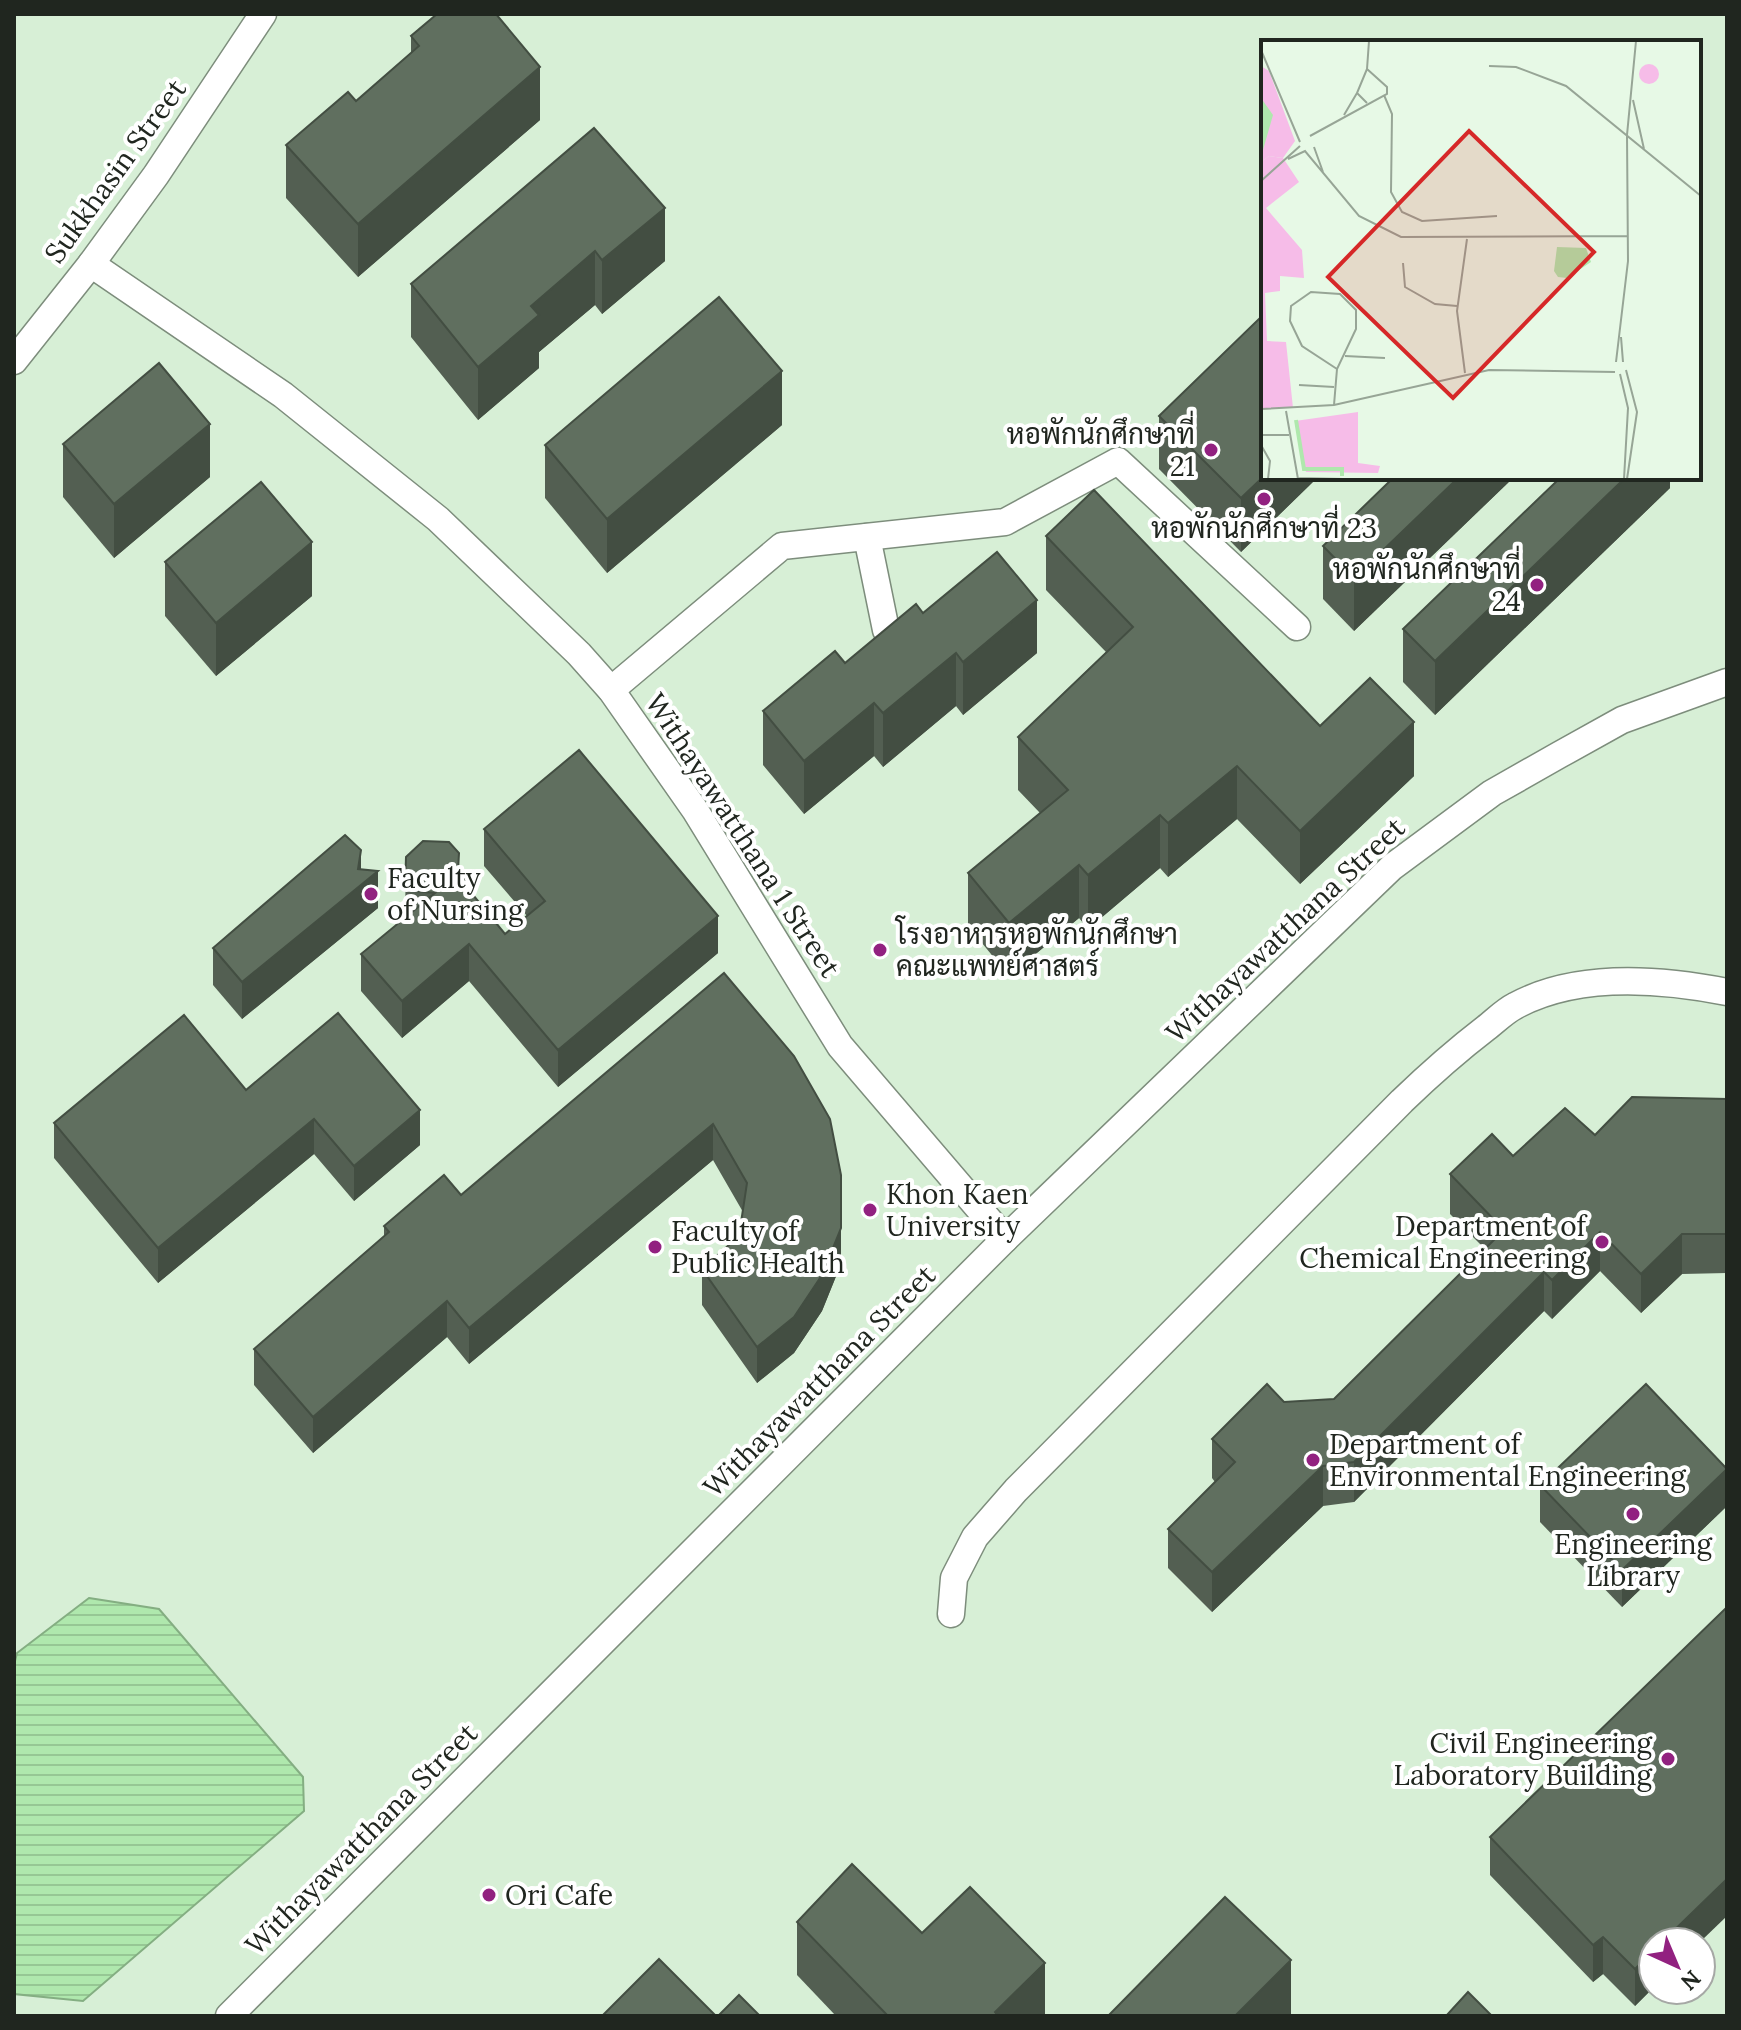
<svg xmlns="http://www.w3.org/2000/svg" width="1741" height="2030" font-family="Lora,Sarabun,serif">
<style>
.built{fill:#d7efd6;fill-rule:evenodd}
.water{fill:url(#water-rules);stroke:#84ae82;stroke-width:2}
.lines{fill:none;stroke-linecap:round;stroke-linejoin:round}
.minor-casing{stroke:#7d8d7c;stroke-width:29}
.minor{stroke:#fff;stroke-width:26}
.wall{fill:#535f52}
.shaded-wall{fill:#434e42}
.building{fill:#606f5f;stroke:#434e42;stroke-width:2}
.poi-dot{fill:#922180;stroke:#fff;stroke-width:3}
.labels{text-anchor:middle;stroke-width:8;stroke-linejoin:round;paint-order:stroke}
.street-label{font-size:28px;fill:#20261f;stroke:#fff}
.poi-label{font-size:28px;fill:#20261f;stroke:#fff;text-anchor:start}
.inset-river{fill:none;stroke:#afe8ad;stroke-width:4}
.inset-road{fill:none;stroke:#97a596;stroke-width:2}
.view{fill:#d62828;fill-opacity:0.15;stroke:#d62828;stroke-width:4}
.inset-edge{fill:none;stroke:#20261f;stroke-width:4}
</style>
<defs>
<pattern id="water-rules" width="6" height="5" patternUnits="userSpaceOnUse" patternTransform="scale(2)"><rect width="6" height="5" fill="#afe8ad"/><path d="M0 2.5h6" fill="none" stroke="#96c794"/></pattern>
</defs>
<rect width="100%" height="100%" fill="#e7f9e6"/>
<!-- built -->
<path class="built" d="M14 14H1727V2016H14ZM1263 42H1699V478H1263ZM1653 1942H1701V1990H1653Z"/>
<!-- water -->
<path class="water" d="M89 1598 159 1609 303 1777 304 1811 83 2001 14 1994V1665L17 1653Z"/>
<g class="lines">
<defs>
<g id="minor">
<path d="M91 264 283 395 438 519 579 654 611 690 695 810 840 1046 1005 1239"/>
<path d="M14 361 91 264 156 175 263 14"/>
<path d="M867 537 886 630"/>
<path d="M611 690 782 546 1005 522 1118 461 1297 627"/>
<path d="M951 1614 954 1578 975 1537 1016 1490 1402 1101C1429 1075 1456 1051 1486 1028 1495 1021 1505 1011 1515 1006 1577 972 1661 979 1727 992"/>
<path d="M229 2016 1005 1239 1392 867 1492 793 1559 755 1622 720 1727 682"/>
</g>
</defs>
<!-- minor casing -->
<use href="#minor" class="minor-casing"/>
<!-- minor -->
<use href="#minor" class="minor"/>
</g>
<!-- wall -->
<g class="wall">
<path d="M411 36 540 120 358 277 286 198V145L356 101 411 53Z"/>
<path d="M594 128 665 261 602 314 595 305 539 352V368L478 420 411 337V284Z"/>
<path d="M1159 416 1263 478H1317L1241 552 1159 469Z"/>
<path d="M782 425 607 573 545 498V445Z"/>
<path d="M63 444 210 477 114 558 63 497Z"/>
<path d="M1393 478H1513L1354 631 1323 599V546Z"/>
<path d="M1670 478V488L1435 715 1403 682V629Z"/>
<path d="M1046 536 1320 726 1414 776 1300 884 1237 819 1168 877 1160 868 1088 929 1079 918 1009 976 968 926V873L1040 813 1018 790V737L1106 652 1046 590Z"/>
<path d="M165 562 312 596 216 676 165 616Z"/>
<path d="M923 613 1037 653 963 715 956 706 883 767 874 756 804 814 763 765V711L845 663Z"/>
<path d="M484 829 718 953 558 1087 469 981 402 1038 361 991V954L405 918 406 857 459 872 467 888 505 934 527 916 484 866Z"/>
<path d="M361 869 378 908 242 1019 213 985V948Z"/>
<path d="M724 973 841 1264 822 1311 794 1353 757 1383 702 1305V1269L739 1236 743 1212 713 1160 469 1364 447 1337 313 1453 254 1385V1349L384 1236V1226L461 1195Z"/>
<path d="M246 1090 420 1145 354 1201 314 1154 158 1283 54 1158V1123Z"/>
<path d="M1727 1099V1273L1682 1274 1641 1313 1600 1271 1552 1319 1544 1311 1354 1502 1323 1506 1212 1612 1168 1568V1529L1215 1482 1212 1478V1439L1284 1402 1334 1399 1485 1249 1450 1214V1174L1513 1156Z"/>
<path d="M1540 1485 1727 1506 1622 1607 1540 1522Z"/>
<path d="M1490 1837 1653 1942V1988L1635 2006 1603 1974 1593 1982 1490 1875Z"/>
<path d="M797 1922 922 1933 1045 2016H836L797 1975Z"/>
</g>
<!-- shaded-wall -->
<g class="shaded-wall">
<path d="M540 67V120L358 277V224Z"/>
<path d="M665 208V261L602 314V260Z"/>
<path d="M595 251V305L539 352V368L478 420V367L531 306Z"/>
<path d="M782 371V425L607 573V519Z"/>
<path d="M210 424V477L114 558V504Z"/>
<path d="M1263 477 1317 478 1241 552V498Z"/>
<path d="M1458 478H1513L1354 631V578Z"/>
<path d="M1625 478H1670V488L1435 715V661Z"/>
<path d="M312 542V596L216 676V623Z"/>
<path d="M1037 600V653L963 715V662Z"/>
<path d="M956 653V706L883 767V713Z"/>
<path d="M874 703V756L804 814V761Z"/>
<path d="M1414 722V776L1300 884V831Z"/>
<path d="M1237 766V819L1168 877V823Z"/>
<path d="M1160 815V868L1088 929V875Z"/>
<path d="M361 850V885L378 871V908L242 1019V982L358 869Z"/>
<path d="M1079 865V918L1009 976V923Z"/>
<path d="M718 916V953L558 1087V1050Z"/>
<path d="M469 944V981L402 1038V1001Z"/>
<path d="M420 1110V1145L354 1201V1166Z"/>
<path d="M314 1119V1154L158 1283V1248Z"/>
<path d="M713 1124V1160L469 1364V1328Z"/>
<path d="M841 1228V1264L822 1311 794 1353 757 1383V1347Z"/>
<path d="M1600 1232V1271L1552 1319V1280Z"/>
<path d="M1682 1234V1274L1641 1313V1274Z"/>
<path d="M1544 1272V1311L1354 1502V1462Z"/>
<path d="M447 1301V1337L313 1453V1417Z"/>
<path d="M1323 1466V1506L1212 1612V1572Z"/>
<path d="M1727 1469V1506L1622 1607V1570Z"/>
<path d="M1727 1879V1916L1700 1942H1662Z"/>
<path d="M1603 1937V1974L1593 1982V1945Z"/>
<path d="M1653 1951V1988L1635 2006V1969Z"/>
<path d="M1291 1960V2014L1288 2016H1235Z"/>
<path d="M1045 1963V2016H995V2012Z"/>
</g>
<!-- building -->
<g class="building">
<path d="M437 14H496L540 67 358 224 286 145 348 92 356 101 419 46 411 36Z"/>
<path d="M594 128 665 208 602 260 595 251 531 306 539 315 478 367 411 284Z"/>
<path d="M719 297 782 371 607 519 545 445Z"/>
<path d="M1263 315V477L1241 498 1159 416Z"/>
<path d="M159 363 210 424 114 504 63 444Z"/>
<path d="M1393 478H1458L1354 578 1323 546Z"/>
<path d="M1560 478H1625L1435 661 1403 629Z"/>
<path d="M261 482 312 542 216 623 165 562Z"/>
<path d="M1094 490 1320 726 1370 678 1414 722 1300 831 1237 766 1168 823 1160 815 1088 875 1079 865 1009 923 968 873 1068 790 1018 737 1133 627 1046 536Z"/>
<path d="M997 552 1037 600 963 662 956 653 883 713 874 703 804 761 763 711 835 651 845 663 916 604 923 613Z"/>
<path d="M579 750 718 916 558 1050 469 944 402 1001 361 954 435 893 405 890 406 857 423 841 449 842 459 853 458 871 467 880 464 884 505 934 545 901 484 829Z"/>
<path d="M345 835 361 850 358 869 378 871 242 982 213 948Z"/>
<path d="M724 973 794 1056 830 1119 841 1175V1228L822 1275 794 1317 757 1347 702 1269 739 1236 747 1183 713 1124 469 1328 447 1301 313 1417 254 1349 389 1232 384 1226 444 1175 461 1195Z"/>
<path d="M338 1013 420 1110 354 1166 314 1119 158 1248 54 1123 184 1015 246 1090Z"/>
<path d="M1632 1097 1727 1099V1234H1682L1641 1274 1600 1232 1552 1280 1544 1272 1354 1462 1323 1466 1212 1572 1168 1529 1235 1462 1212 1439 1267 1384 1284 1402 1334 1399 1504 1230 1450 1174 1492 1134 1513 1156 1565 1108 1595 1135Z"/>
<path d="M1646 1384 1727 1469 1622 1570 1540 1485Z"/>
<path d="M1727 1607V1879L1662 1942H1653V1951L1635 1969 1603 1937 1593 1945 1490 1837Z"/>
<path d="M852 1864 922 1933 970 1887 1045 1963 995 2012 998 2016H888L797 1922Z"/>
<path d="M1225 1897 1291 1960 1235 2016H1108Z"/>
<path d="M659 1959 716 2016H602Z"/>
<path d="M1468 1992 1492 2016H1446Z"/>
<path d="M739 1995 760 2016H718Z"/>
</g>
<!-- markers -->
<g class="poi-dot">
<circle cx="1211" cy="450" r="8"/>
<circle cx="1264" cy="499" r="8"/>
<circle cx="1537" cy="585" r="8"/>
<circle cx="371" cy="894" r="8"/>
<circle cx="880" cy="950" r="8"/>
<circle cx="870" cy="1210" r="8"/>
<circle cx="1602" cy="1242" r="8"/>
<circle cx="655" cy="1247" r="8"/>
<circle cx="1313" cy="1460" r="8"/>
<circle cx="1633" cy="1514" r="8"/>
<circle cx="1668" cy="1759" r="8"/>
<circle cx="489" cy="1895" r="8"/>
</g>
<g class="labels">
<!-- street labels -->
<g class="street-label">
<text transform="translate(115 171) rotate(-54)" y="10">Sukkhasin Street</text>
<text transform="translate(743 835) rotate(57)" y="10">Withayawatthana 1 Street</text>
<text transform="translate(1285 930) rotate(-43)" y="10">Withayawatthana Street</text>
<text transform="translate(819 1381) rotate(-45)" y="10">Withayawatthana Street</text>
<text transform="translate(361 1839) rotate(-45)" y="10">Withayawatthana Street</text>
</g>
<!-- poi labels -->
<g class="poi-label">
<text x="1195" y="444" text-anchor="end">หอพักนักศึกษาที่<tspan x="1195" dy="32">21</tspan></text>
<text x="1264" y="538" text-anchor="middle">หอพักนักศึกษาที่ 23</text>
<text x="1521" y="579" text-anchor="end">หอพักนักศึกษาที่<tspan x="1521" dy="32">24</tspan></text>
<text x="387" y="888">Faculty<tspan x="387" dy="32">of Nursing</tspan></text>
<text x="896" y="944">โรงอาหารหอพักนักศึกษา<tspan x="896" dy="32">คณะแพทย์ศาสตร์</tspan></text>
<text x="886" y="1204">Khon Kaen<tspan x="886" dy="32">University</tspan></text>
<text x="1586" y="1236" text-anchor="end">Department of<tspan x="1586" dy="32">Chemical Engineering</tspan></text>
<text x="671" y="1241">Faculty of<tspan x="671" dy="32">Public Health</tspan></text>
<text x="1329" y="1454">Department of<tspan x="1329" dy="32">Environmental Engineering</tspan></text>
<text x="1633" y="1554" text-anchor="middle">Engineering<tspan x="1633" dy="32">Library</tspan></text>
<text x="1652" y="1753" text-anchor="end">Civil Engineering<tspan x="1652" dy="32">Laboratory Building</tspan></text>
<text x="505" y="1905">Ori Cafe</text>
</g>
</g>
<!-- overview -->
<g transform="translate(1261 40)">
<rect width="440" height="440" fill="#e7f9e6"/>
<path d="M8 116 22 118 38 142 5 168 41 210 43 238 19 236V251L4 253 6 301 25 302 32 368H0V122ZM97 372V423L119 426 117 433 45 432 34 381Z" fill="#f6bce8"/>
<path d="M0 26 8 31 34 101 22 118 8 116 0 122Z" fill="#f6bce8"/>
<path d="M378 34a10 10 0 1 1 20 0a10 10 0 1 1-20 0Z" fill="#f6bce8"/>
<path d="M0 58 12 75 0 117ZM296 207 325 208 330 222 306 238 297 237 293 231Z" fill="#afe8ad"/>
<path class="inset-river" d="M35 380 43 429H81V436"/>
<path class="inset-road" d="M0 10 39 102M228 26 255 27 305 46 440 156M123 55 131 74 130 152 141 172 161 181 236 176M372 60 383 109M106 63 96 53 106 29 108 1M83 75 96 53M49 96 126 54V47L106 29M53 107 62 132M27 119 44 111 98 176 140 197 367 196M0 141 39 106M142 223 144 247 174 264 196 266M360 297 362 322M84 316 124 318M355 322 367 221 366 95 375 1M365 330 376 372 366 439M204 333 196 271 206 199M359 334 367 368 363 439M38 345 73 347M73 365 76 329 95 289V270L79 254 50 252 30 266 29 281 41 306 76 329M0 369 73 365 228 330 354 332M25 371 37 439M0 395H28M0 405 9 421 7 439M37 438 82 439"/>
<path class="view" d="M208 91 333 212 192 358 67 237Z"/>
<rect width="440" height="440" class="inset-edge"/>
</g>
<!-- border -->
<rect width="1741" height="2030" fill="none" stroke="#20261f" stroke-width="32"/>
<!-- north arrow -->
<g transform="translate(1677 1966) rotate(136)"><circle r="38" fill="#ffffff" stroke="#a6a8a5" stroke-width="2"/>
<path d="M0-6L14 30L0 20L-14 30Z" fill="#922180"/>
<text y="-12" font-size="22" font-weight="bold" text-anchor="middle" fill="#20261f">N</text>
</g>
</svg>
